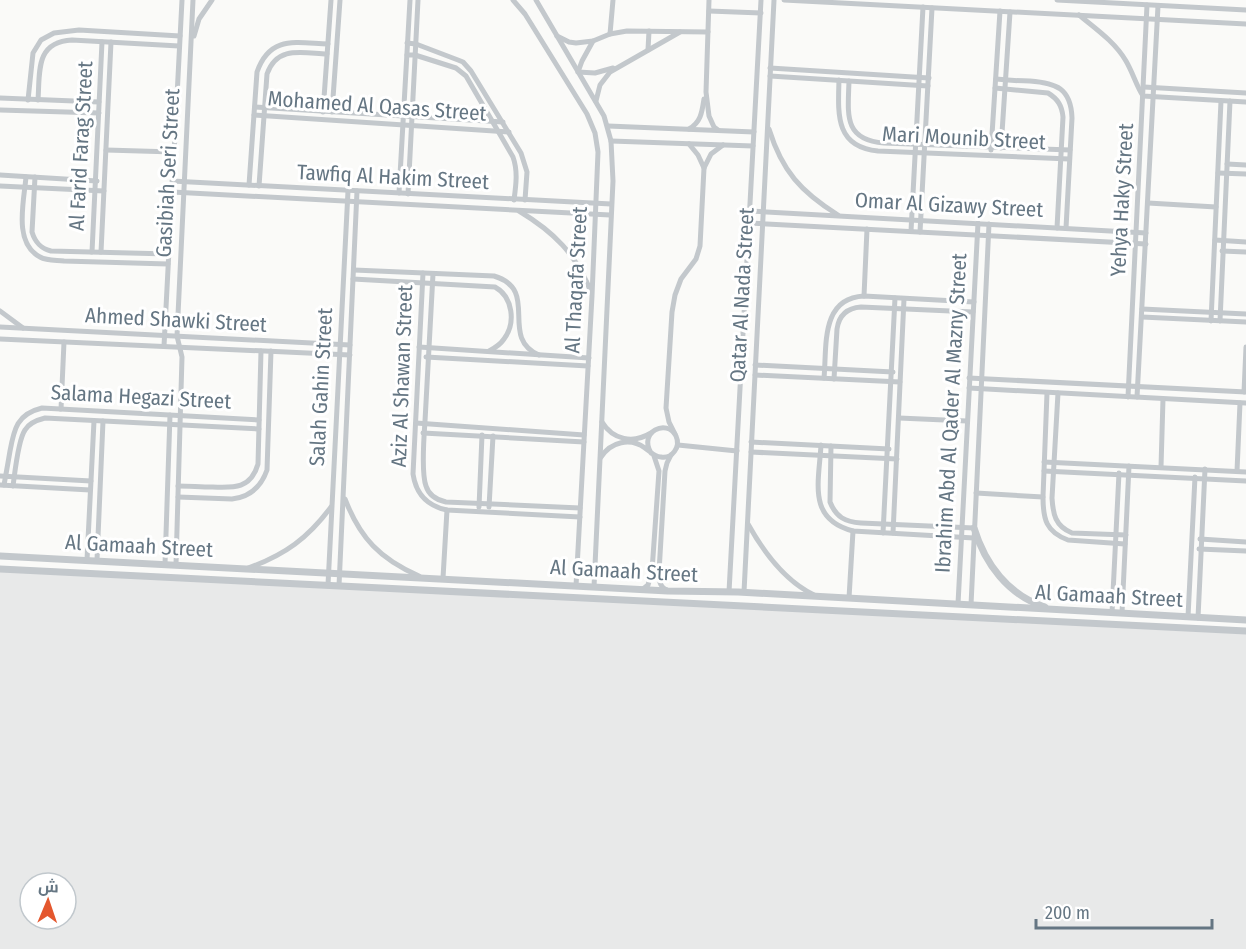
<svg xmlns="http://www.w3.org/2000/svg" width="1246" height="949" font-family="'Fira Sans Condensed',Cairo,sans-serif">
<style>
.built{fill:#e8e9e9;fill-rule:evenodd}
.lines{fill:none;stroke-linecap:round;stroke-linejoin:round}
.minor{stroke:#c3c8cc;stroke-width:5}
.tertiary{stroke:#c3c8cc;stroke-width:7}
.labels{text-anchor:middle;stroke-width:6;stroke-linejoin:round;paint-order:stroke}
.street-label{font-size:21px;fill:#657683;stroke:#fff}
</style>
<rect width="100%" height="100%" fill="#fafaf8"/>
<!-- built -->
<path class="built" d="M0 566 1246 630V949H0ZM30 883H66V919H30Z"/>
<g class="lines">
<!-- minor -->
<g class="minor">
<path d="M513 0 525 14 587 114 595 133 598 152 592 296 576 586"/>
<path d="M536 0 604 116 611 141 613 181 594 587"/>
<path d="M709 0 706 92 709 116 714 127 718 130"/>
<path d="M784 0 1246 24"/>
<path d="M1057 0 1246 10"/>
<path d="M709 11 761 13"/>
<path d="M1079 15C1096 29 1115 42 1126 61 1133 73 1136 85 1143 96L1246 102"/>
<path d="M610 34 613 0"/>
<path d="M194 36 199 19 212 0"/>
<path d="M557 36 569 42 576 43 593 41 610 34 627 31 708 32"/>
<path d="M593 41 582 61 578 72 595 73 613 68"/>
<path d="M407 43 416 44 458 60 463 62 471 71 521 153 527 172 525 200"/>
<path d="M648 50 649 31"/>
<path d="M407 55H415L456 68 466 76 513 157C518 171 516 185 514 200"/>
<path d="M770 68 929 78"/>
<path d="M770 76 928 86"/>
<path d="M996 79C1007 80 1019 81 1030 81 1056 83 1071 88 1072 118L1066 228"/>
<path d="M839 80C838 114 835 147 878 151L1069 159"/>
<path d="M849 81C848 114 843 140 884 143L1070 150"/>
<path d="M1144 87 1246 93"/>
<path d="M995 88 1048 93C1058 99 1062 106 1063 117L1057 228"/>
<path d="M0 98 99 102"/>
<path d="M28 100 33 53 41 40 54 33 79 30 180 36"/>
<path d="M38 100C40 72 35 42 72 40L179 46"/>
<path d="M596 101 600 85 610 72 680 32"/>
<path d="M255 107 503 122"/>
<path d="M0 110 99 113"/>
<path d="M323 112 331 0"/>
<path d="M332 112 340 0"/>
<path d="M254 115 509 132"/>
<path d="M608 126 754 132"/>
<path d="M689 129C701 122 702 112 704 99"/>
<path d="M769 129C782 171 801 192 838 215"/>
<path d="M611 141 753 146"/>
<path d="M689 144 698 155 704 168"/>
<path d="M1001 148 1010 12"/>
<path d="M106 150 174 152"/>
<path d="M991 150 1000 11"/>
<path d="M1227 164 1246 165"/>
<path d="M1218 173 1246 174"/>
<path d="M0 175 97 181"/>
<path d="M26 177C24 201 13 243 40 257 47 261 56 260 64 261L168 264"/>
<path d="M35 177 32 232C35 242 40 248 51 251L169 254"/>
<path d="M172 181 611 204"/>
<path d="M249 185 257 72C270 35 296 43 328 44"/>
<path d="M0 186 104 191"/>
<path d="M259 186 267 74C277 45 303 53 327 54"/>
<path d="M172 192 610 215"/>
<path d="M399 193 410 0"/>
<path d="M408 194 418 0"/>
<path d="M1148 203 1216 207"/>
<path d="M519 211C554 232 576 254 591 292"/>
<path d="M750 211 1146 233"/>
<path d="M749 223 1146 244"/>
<path d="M911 231 923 7"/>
<path d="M920 232 932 8"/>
<path d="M1215 240 1246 242"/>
<path d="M1222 251 1246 252"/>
<path d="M92 252 102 42"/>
<path d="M101 252 111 42"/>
<path d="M354 270 494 276C541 290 498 337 539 355"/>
<path d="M423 273 413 474C416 494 427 506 447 510L580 517"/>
<path d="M433 274C430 323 428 372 425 421 424 436 421 473 426 486 429 496 437 500 446 502L580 508"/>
<path d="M353 279 495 287C513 297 516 323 504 339 500 345 495 348 489 351"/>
<path d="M864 296 867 229"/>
<path d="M1142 309 1246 314"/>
<path d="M0 311 23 328"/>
<path d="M1142 317 1246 322"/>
<path d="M1211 321 1221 101"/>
<path d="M1220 321 1230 101"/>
<path d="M0 327 350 345"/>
<path d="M0 339 350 355"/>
<path d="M164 346 182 0"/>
<path d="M419 347 589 358"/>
<path d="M426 357 588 366"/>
<path d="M755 365 893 372"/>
<path d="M755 375 900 382"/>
<path d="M824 378C827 347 820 298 864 296L974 302"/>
<path d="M969 378 1246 392"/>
<path d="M834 379 837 329C839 315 847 308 861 307L973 312"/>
<path d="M969 388 1246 403"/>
<path d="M1244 392 1246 347"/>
<path d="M1047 393 1043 497C1043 519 1046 532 1068 540L1125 544"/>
<path d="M1058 393 1052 498C1053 514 1055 526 1072 533L1126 535"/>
<path d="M1128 397 1147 5"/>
<path d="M1137 397 1158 6"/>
<path d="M61 409 64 342"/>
<path d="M899 418 967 421"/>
<path d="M602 422C613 440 633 444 651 433"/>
<path d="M416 423 584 435"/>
<path d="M423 433 584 442"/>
<path d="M675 434 669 422 666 408 672 312 675 295 681 279 696 259 700 246 704 168 711 154 723 145"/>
<path d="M751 442 889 449"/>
<path d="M678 445 737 451"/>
<path d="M821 445C819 482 807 519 853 531L974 538"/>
<path d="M831 446 830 502C836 517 845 522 861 523L974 528"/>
<path d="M751 452 897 459"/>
<path d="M601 457C611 442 630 437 645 448 650 451 654 457 661 457 672 459 681 447 676 436 667 418 638 432 651 453"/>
<path d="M1044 462 1246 472"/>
<path d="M1161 467 1163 399"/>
<path d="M1044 471 1246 481"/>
<path d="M1237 471 1240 403"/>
<path d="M0 476 91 481"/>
<path d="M0 485 90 490"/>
<path d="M4 485C6 474 8 463 10 451 14 429 17 414 42 408L259 420"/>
<path d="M13 486C15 472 18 440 25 430 29 423 37 420 45 418L259 429"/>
<path d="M178 486C189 486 201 487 212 487 234 488 251 489 258 464L261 351"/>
<path d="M976 493 1043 497"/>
<path d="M178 497 232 499C250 497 261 487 267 470L271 351"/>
<path d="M345 499C360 538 380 559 419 576"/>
<path d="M479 507 482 435"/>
<path d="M489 507 493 436"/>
<path d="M748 524C763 551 785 581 814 595"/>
<path d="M883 533 895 298"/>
<path d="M893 533 904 299"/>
<path d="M1200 539 1246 542"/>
<path d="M1199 549 1246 551"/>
<path d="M87 560 94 421"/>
<path d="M97 560 103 421"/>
<path d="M165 564 170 415"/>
<path d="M176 564 182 357 177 336 193 0"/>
<path d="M248 568C285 555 308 538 331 507"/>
<path d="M443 578 447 510"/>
<path d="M328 585 348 191"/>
<path d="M339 586 357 191"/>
<path d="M643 589 648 585 652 571 659 471 654 456"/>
<path d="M667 590C659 587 659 579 659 572L665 471 667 463 671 455"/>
<path d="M729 592 761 0"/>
<path d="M744 592 774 0"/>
<path d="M849 598 853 531"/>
<path d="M958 604 978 223"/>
<path d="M971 605 989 224"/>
<path d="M1112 613 1119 473"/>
<path d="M1122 613 1129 466"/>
<path d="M1188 617 1195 477"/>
<path d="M1198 618 1205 469"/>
</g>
<!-- tertiary -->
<g class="tertiary">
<path d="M974 528C985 564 1008 595 1045 607"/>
<path d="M0 556 668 591 738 592 1246 620"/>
<path d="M0 569 1246 631"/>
</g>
</g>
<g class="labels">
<!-- street labels -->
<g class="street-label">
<text transform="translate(377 106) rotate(4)" y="7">Mohamed Al Qasas Street</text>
<text transform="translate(964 138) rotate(3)" y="7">Mari Mounib Street</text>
<text transform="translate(81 146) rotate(-87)" y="7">Al Farid Farag Street</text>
<text transform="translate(168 173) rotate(-87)" y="7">Gasibiah Seri Street</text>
<text transform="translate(393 177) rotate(3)" y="7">Tawfiq Al Hakim Street</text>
<text transform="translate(1122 200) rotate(-87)" y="7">Yehya Haky Street</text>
<text transform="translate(949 205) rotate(3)" y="7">Omar Al Gizawy Street</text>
<text transform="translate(576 280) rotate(-87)" y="7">Al Thaqafa Street</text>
<text transform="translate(742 295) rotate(-87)" y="7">Qatar Al Nada Street</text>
<text transform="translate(176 320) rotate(3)" y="7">Ahmed Shawki Street</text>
<text transform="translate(402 376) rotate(-88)" y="7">Aziz Al Shawan Street</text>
<text transform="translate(321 387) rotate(-87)" y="7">Salah Gahin Street</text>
<text transform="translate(141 397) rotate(3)" y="7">Salama Hegazi Street</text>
<text transform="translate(951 413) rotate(-87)" y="7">Ibrahim Abd Al Qader Al Mazny Street</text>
<text transform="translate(139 546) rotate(3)" y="7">Al Gamaah Street</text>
<text transform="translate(624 571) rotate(3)" y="7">Al Gamaah Street</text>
<text transform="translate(1109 596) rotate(3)" y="7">Al Gamaah Street</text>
</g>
</g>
<!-- north arrow -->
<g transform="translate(48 901) rotate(2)"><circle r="28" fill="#ffffff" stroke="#c1c8cd" stroke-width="1.5"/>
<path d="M0-4.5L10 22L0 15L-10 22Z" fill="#e4572e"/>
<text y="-9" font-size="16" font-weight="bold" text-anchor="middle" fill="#657683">ش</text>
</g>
<!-- scale -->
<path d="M1036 919v9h176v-9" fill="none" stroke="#657683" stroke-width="3"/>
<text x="1045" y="919" font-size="18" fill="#657683" stroke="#ffffff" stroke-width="4.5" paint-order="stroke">200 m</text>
</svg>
